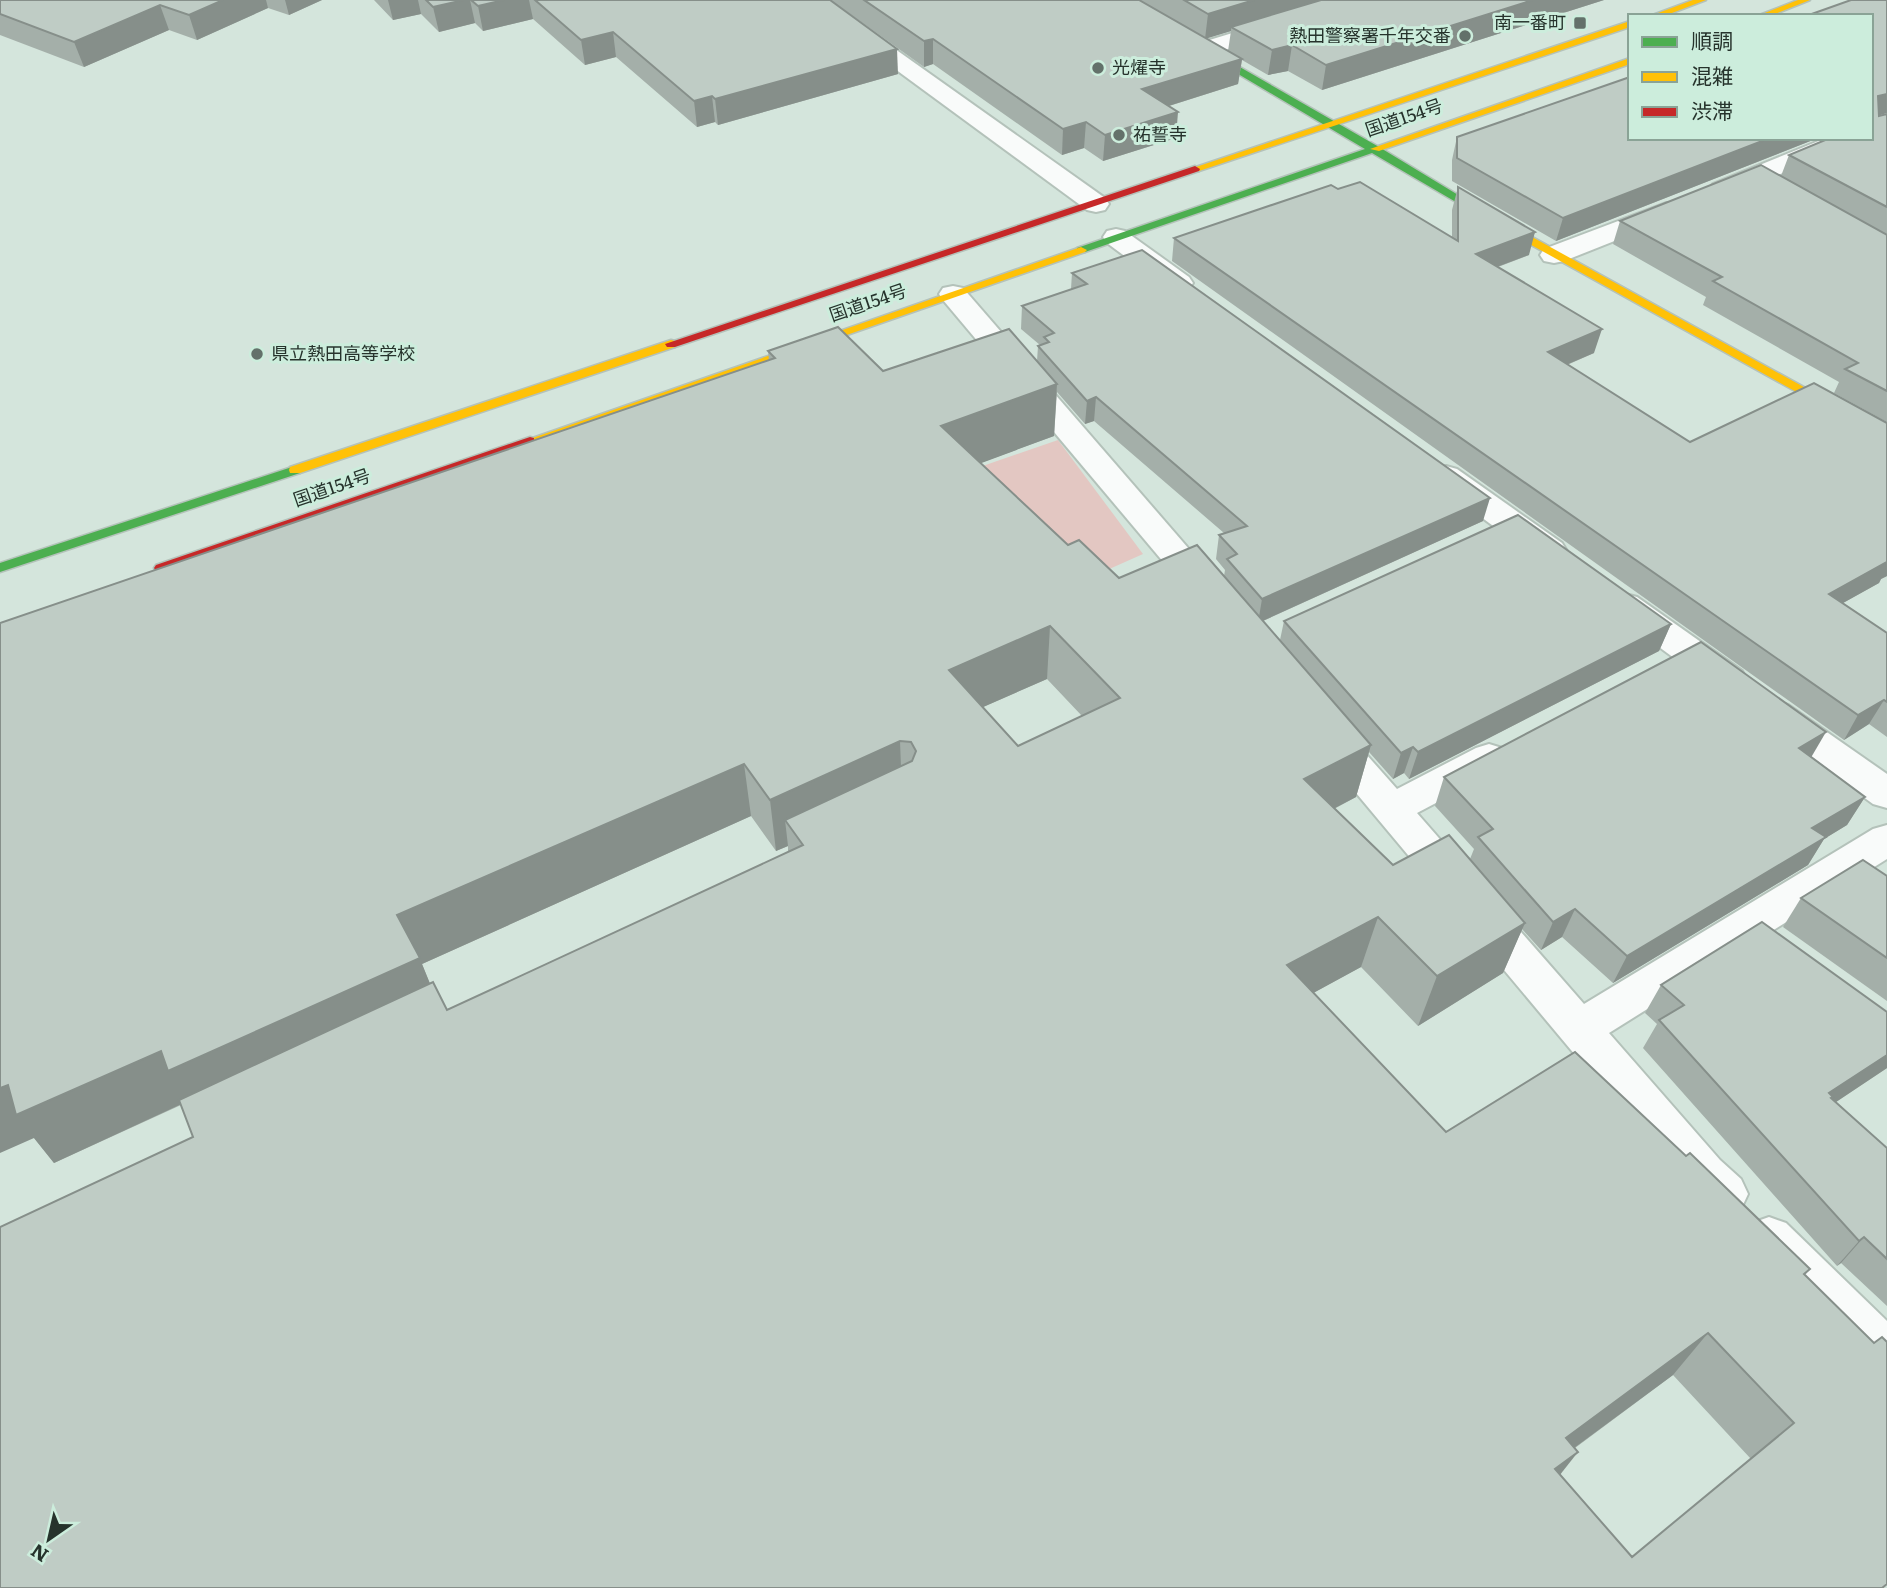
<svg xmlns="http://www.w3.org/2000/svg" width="1887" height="1588" font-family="Literata,'Noto Sans JP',serif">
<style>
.green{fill:#e3c7c2}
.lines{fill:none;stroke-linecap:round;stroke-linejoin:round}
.street-casing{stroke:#b4c2ba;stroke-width:4}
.fast-casing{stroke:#b4c2ba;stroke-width:3}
.slow-casing{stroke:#b4c2ba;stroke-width:3}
.jam-casing{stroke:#b4c2ba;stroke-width:3}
.street{fill:#f9fbfa;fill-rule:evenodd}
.fast{fill:#4caf50;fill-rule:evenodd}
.slow{fill:#ffc107;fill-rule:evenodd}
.jam{fill:#c62828;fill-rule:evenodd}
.wall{fill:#a4afa9;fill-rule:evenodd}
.shaded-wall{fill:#868f8a}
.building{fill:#bfccc5;stroke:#868f8a;stroke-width:2;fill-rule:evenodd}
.poi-dot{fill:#63716a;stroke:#cceddc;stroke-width:2.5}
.labels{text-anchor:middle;stroke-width:6;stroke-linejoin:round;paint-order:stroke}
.far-poi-label{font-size:18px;fill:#26332c;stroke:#cceddc;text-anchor:start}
.far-street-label{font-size:18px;fill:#26332c;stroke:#cceddc}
</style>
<rect width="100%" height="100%" fill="#d4e5dc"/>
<!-- green -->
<path class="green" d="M1058 440 1143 554 1062 590 948 478Z"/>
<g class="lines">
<defs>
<g id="street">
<path d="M801 0H826L1105 198 1109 204 1105 210 1096 212 1087 210Z"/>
<path d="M1341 0H1375L1372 5 1209 55H1193L1190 50 1193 45Z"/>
<path d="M1826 138H1860L1857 143 1731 194 1722 197 1713 194 1709 189 1713 184Z"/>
<path d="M1666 203 1675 205 1679 211 1675 217 1564 261 1554 263 1544 261 1540 255 1544 249Z"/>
<path d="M1116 229 1125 231 1189 277 1193 283 1189 289 1179 291 1169 289 1107 243 1103 237 1107 231Z"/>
<path d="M953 286 963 288 1221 586 1226 594 1221 602 1209 605 1197 602 943 300 939 294 943 288Z"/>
<path d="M1446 466 1457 469 1562 543 1567 551 1562 559 1550 562 1538 559 1435 483 1430 476 1435 469Z"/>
<path d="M1625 594 1637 597 1742 671 1747 680 1742 689 1729 693 1716 689 1613 613 1608 605 1613 597Z"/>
<path d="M1775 701 1788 705 1887 774V808L1873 804 1762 723 1757 714 1762 705Z"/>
<path d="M1329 723 1342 727 1397 789 1476 748 1489 744 1502 748 1508 758 1502 768 1417 813 1584 1004 1873 829 1887 825V859L1609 1033 1720 1160 1741 1179 1748 1194 1741 1209 1724 1215 1707 1209 1688 1190 1316 745 1310 736 1316 727Z"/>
<path d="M1769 1217 1786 1223 1887 1321V1381L1869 1373 1752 1255 1745 1239 1752 1223Z"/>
</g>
<g id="fast">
<path d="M1113 0H1123L1379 147 1506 224 1497 226 1372 153 1085 252H1077V248L1365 149Z"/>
<path d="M295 466 300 467V473L0 572V563Z"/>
</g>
<g id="slow">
<path d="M1693 0H1706L1664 16H1650Z"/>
<path d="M1798 0H1810L1770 16H1757Z"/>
<path d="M1630 21V27L1199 171 1190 169Z"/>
<path d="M1630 58V64L1379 151 1370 149Z"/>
<path d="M1497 222H1505L1887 433V442L1497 226Z"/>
<path d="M1081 247 1087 250 1085 252 534 444 530 445 524 441Z"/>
<path d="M671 340 675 341V347L300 473H290L289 470 290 467Z"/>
</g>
<g id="jam">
<path d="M1195 166 1200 169 1199 171 675 347H667L665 344Z"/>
<path d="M530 437 534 438V444L166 571H156L154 568 156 565Z"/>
</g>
</defs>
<!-- street casing -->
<use href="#street" class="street-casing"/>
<!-- fast casing -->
<use href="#fast" class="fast-casing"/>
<!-- slow casing -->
<use href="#slow" class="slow-casing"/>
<!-- jam casing -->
<use href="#jam" class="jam-casing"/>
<!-- street -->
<use href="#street" class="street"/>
<!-- fast -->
<use href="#fast" class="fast"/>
<!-- slow -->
<use href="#slow" class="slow"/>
<!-- jam -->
<use href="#jam" class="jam"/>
</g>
<!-- wall -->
<g class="wall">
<path d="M0 0H322L289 15 268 8 197 40 169 30 84 67 0 35Z"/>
<path d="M374 0H1604L1322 90 1288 71 1268 75 1242 60 1238 84 1169 106 1176 138 1103 161 1084 148 1062 155 933 64 924 67 836 4 898 74 718 125 715 122 697 127 616 57 585 65 533 19 483 31 475 23 439 32 421 14 393 20ZM1231 31 1228 51 1206 38Z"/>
<path d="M1887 114V422L1834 393 1839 382 1703 305 1706 297 1613 244 1620 221 1781 176 1789 155 1871 138Z"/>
<path d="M1457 137 1630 138H1818L1556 241 1452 181V160Z"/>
<path d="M1458 187 1529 255 1498 267 1594 353 1567 365 1690 442 1887 423V576L1881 579 1879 583 1843 603 1887 633V737L1869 724 1844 740 1172 261 1174 238 1338 189 1452 237V210Z"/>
<path d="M1072 273 1483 521 1263 621 1280 640 1284 621 1671 624 1659 651 1409 779 1404 773 1393 779 1369 752 1356 797 1334 809 1393 865 1470 859 1474 849 1435 806 1444 777 1812 757 1865 797 1847 825 1824 839 1808 865 1613 983 1562 937 1541 950 1522 929 1503 973 1418 1026 1361 967 1313 993 1446 1132 1686 1156 1810 1269 1805 1275 1887 1584 0 1588 193 1137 181 1105 54 1163 34 1138 769 361 768 351 883 371 1037 361 1038 346 1040 345 1021 329 1022 306 1071 289ZM1057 392 1085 424 1094 421 1224 533 1219 535 1216 559 1225 570 1224 576 1119 578 1068 545 980 463 1054 436ZM1047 679 1082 716 1018 746 983 707ZM751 816 776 851 788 846V852L447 1010 430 984 422 964ZM1673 1375 1751 1459 1632 1557 1560 1474 1575 1448Z"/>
<path d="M1887 876V1001L1783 927 1801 898Z"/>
<path d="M1661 985 1887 1012V1068L1836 1102 1887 1148V1306L1841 1263 1837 1266 1643 1048 1657 1024 1645 1013Z"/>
</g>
<!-- shaded-wall -->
<g class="shaded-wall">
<path d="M223 0H266L268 8 197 40 189 15Z"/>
<path d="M285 0H322L289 15Z"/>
<path d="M388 0H418L421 14 393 20Z"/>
<path d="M464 0H470L475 23 439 32 433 7Z"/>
<path d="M504 0H529L533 19 483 31 478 6Z"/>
<path d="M1254 0H1332L1231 27V31L1205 39 1208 14Z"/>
<path d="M1533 0H1604L1322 90 1326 65Z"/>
<path d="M160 5 169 30 84 67 74 42Z"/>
<path d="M613 32 616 57 585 65 581 40Z"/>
<path d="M933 39V64L924 67V41Z"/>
<path d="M1292 45 1288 71 1268 75 1272 50Z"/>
<path d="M897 49 898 74 718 125 715 99Z"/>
<path d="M1242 59 1238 84 1140 115 1142 89Z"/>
<path d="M1887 94V113L1871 118 1878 96Z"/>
<path d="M712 96 715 122 697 127 694 101Z"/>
<path d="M1178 112 1176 138 1103 161 1105 135Z"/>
<path d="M1086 122 1084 148 1062 155 1063 129Z"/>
<path d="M1770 138H1818L1556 241 1563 218Z"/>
<path d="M1535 232 1529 255 1470 277 1476 254Z"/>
<path d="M1602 329 1594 353 1540 376 1548 352Z"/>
<path d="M1057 384 1054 436 941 478V426Z"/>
<path d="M1096 397 1094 421 1085 424 1087 401Z"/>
<path d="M1490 498 1483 521 1258 623 1262 599Z"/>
<path d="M1887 562V576L1881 579 1879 583 1816 618 1829 594Z"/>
<path d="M1671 624 1659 651 1409 779 1418 752Z"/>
<path d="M1050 626 1047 679 949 722V670Z"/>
<path d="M1884 700 1869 724 1844 740 1858 715Z"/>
<path d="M1826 732 1809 761 1799 748Z"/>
<path d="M900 741 902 793 785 820 788 846 776 851 770 800Z"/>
<path d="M1371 745 1356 797 1291 831 1304 779Z"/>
<path d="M1413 747 1404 773 1393 779 1401 753Z"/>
<path d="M744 764 751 816 422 964 440 1008 188 1101 54 1163 34 1138 0 1153V1088Z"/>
<path d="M1865 797 1847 825 1824 839 1808 865 1613 983 1627 956 1812 828Z"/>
<path d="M1575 909 1562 937 1541 950 1553 922Z"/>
<path d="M1378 917 1361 967 1273 1015 1287 965Z"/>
<path d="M1525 923 1503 973 1418 1026 1437 976Z"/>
<path d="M1887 1055V1068L1821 1112 1829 1093Z"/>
<path d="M1864 1237 1841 1263 1837 1266 1859 1241Z"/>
<path d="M1708 1333 1673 1375 1536 1476 1566 1438Z"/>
<path d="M1578 1452 1548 1490 1555 1469Z"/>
</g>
<!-- building -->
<g class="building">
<path d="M0 0H223L189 15 160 5 74 42 0 14Z"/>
<path d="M426 0H464L433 7Z"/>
<path d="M471 0H504L478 6Z"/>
<path d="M535 0H830L897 49 715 99 712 96 694 101 613 32 581 40Z"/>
<path d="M864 0H1139L1242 59 1142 89 1178 112 1105 135 1086 122 1063 129 933 39 924 41Z"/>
<path d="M1184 0H1254L1208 14Z"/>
<path d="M1321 0H1533L1326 65 1292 45 1272 50 1231 27Z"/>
<path d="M1851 0H1887V94L1878 96 1879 116 1887 114V207L1789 155 1830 138H1871V16H1806Z"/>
<path d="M1630 77V138H1770L1563 218 1457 158V137Z"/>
<path d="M1761 165 1887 235V391L1845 369 1858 363 1713 281 1722 277 1620 221Z"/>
<path d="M1360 182 1458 241V187L1535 232 1476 254 1602 329 1548 352 1690 442 1814 383 1887 423V562L1829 594 1887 633V702L1884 700 1858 715 1174 238 1331 185 1338 189Z"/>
<path d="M1142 250 1490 498 1262 599 1227 559 1237 554 1219 535 1247 526 1096 397 1087 401 1038 346 1049 342 1044 337 1054 333 1022 306 1087 284 1072 273Z"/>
<path d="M838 327 883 371 1009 329 1057 384 941 426 1068 545 1079 540 1119 578 1197 545 1371 745 1304 779 1393 865 1449 835 1525 923 1437 976 1378 917 1287 965 1446 1132 1575 1052 1686 1156 1690 1153 1810 1269 1804 1274 1874 1343 1882 1337 1887 1342V1584L1882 1588H0V1227L193 1137 179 1100 433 982 447 1010 803 845 785 820 912 761 916 751 911 742 900 741 770 800 744 764 397 915 420 958 168 1071 161 1051 16 1115 8 1085 0 1088V623L775 358 768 351ZM1050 626 1120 698 1018 746 949 670ZM1708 1333 1794 1423 1632 1557 1555 1469 1578 1452 1566 1438Z"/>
<path d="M1518 515 1671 624 1418 752 1413 747 1401 753 1284 621Z"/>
<path d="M1701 642 1826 732 1799 748 1865 797 1812 828 1826 837 1627 956 1575 909 1553 922 1478 837 1493 829 1444 777Z"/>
<path d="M1863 860 1887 876V958L1801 898Z"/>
<path d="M1762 922 1887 1012V1055L1829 1093 1833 1097 1831 1098 1887 1148V1259L1864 1237 1859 1241 1659 1020 1684 1005 1661 985Z"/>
</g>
<!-- markers -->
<g class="poi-dot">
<rect x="1573" y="16" width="14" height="14" rx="3.5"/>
<circle cx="1465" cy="36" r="7"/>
<circle cx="1098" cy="68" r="7"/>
<circle cx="1119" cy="135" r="7"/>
<circle cx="257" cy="354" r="7"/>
</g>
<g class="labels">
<!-- far-poi labels -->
<g class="far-poi-label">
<text x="1566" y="29" text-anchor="end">南一番町</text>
<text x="1451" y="42" text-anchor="end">熱田警察署千年交番</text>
<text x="1112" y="74">光燿寺</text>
<text x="1133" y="141">祐誓寺</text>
<text x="271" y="360">県立熱田高等学校</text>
</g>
<!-- far-street labels -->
<g class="far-street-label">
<text transform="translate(1404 118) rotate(-19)" y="6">国道154号</text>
<text transform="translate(868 303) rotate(-19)" y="6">国道154号</text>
<text transform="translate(332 488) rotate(-19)" y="6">国道154号</text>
</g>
</g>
<!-- legend -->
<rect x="1628" y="14" width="245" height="126" fill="#cceddc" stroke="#8aa396" stroke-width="2"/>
<rect x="1642" y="37" width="35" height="10" fill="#4caf50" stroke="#8aa396" stroke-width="2"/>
<text x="1691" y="49" font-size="21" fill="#26332c">順調</text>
<rect x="1642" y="72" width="35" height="10" fill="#ffc107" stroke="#8aa396" stroke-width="2"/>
<text x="1691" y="84" font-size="21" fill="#26332c">混雑</text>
<rect x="1642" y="107" width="35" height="10" fill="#c62828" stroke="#8aa396" stroke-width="2"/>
<text x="1691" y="119" font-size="21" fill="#26332c">渋滞</text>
<!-- north arrow -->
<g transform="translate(49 1539) rotate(214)" stroke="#cceddc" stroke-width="5" paint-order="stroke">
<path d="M0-5L12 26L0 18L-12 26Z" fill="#26332c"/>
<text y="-10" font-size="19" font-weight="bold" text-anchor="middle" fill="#26332c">N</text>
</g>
</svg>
